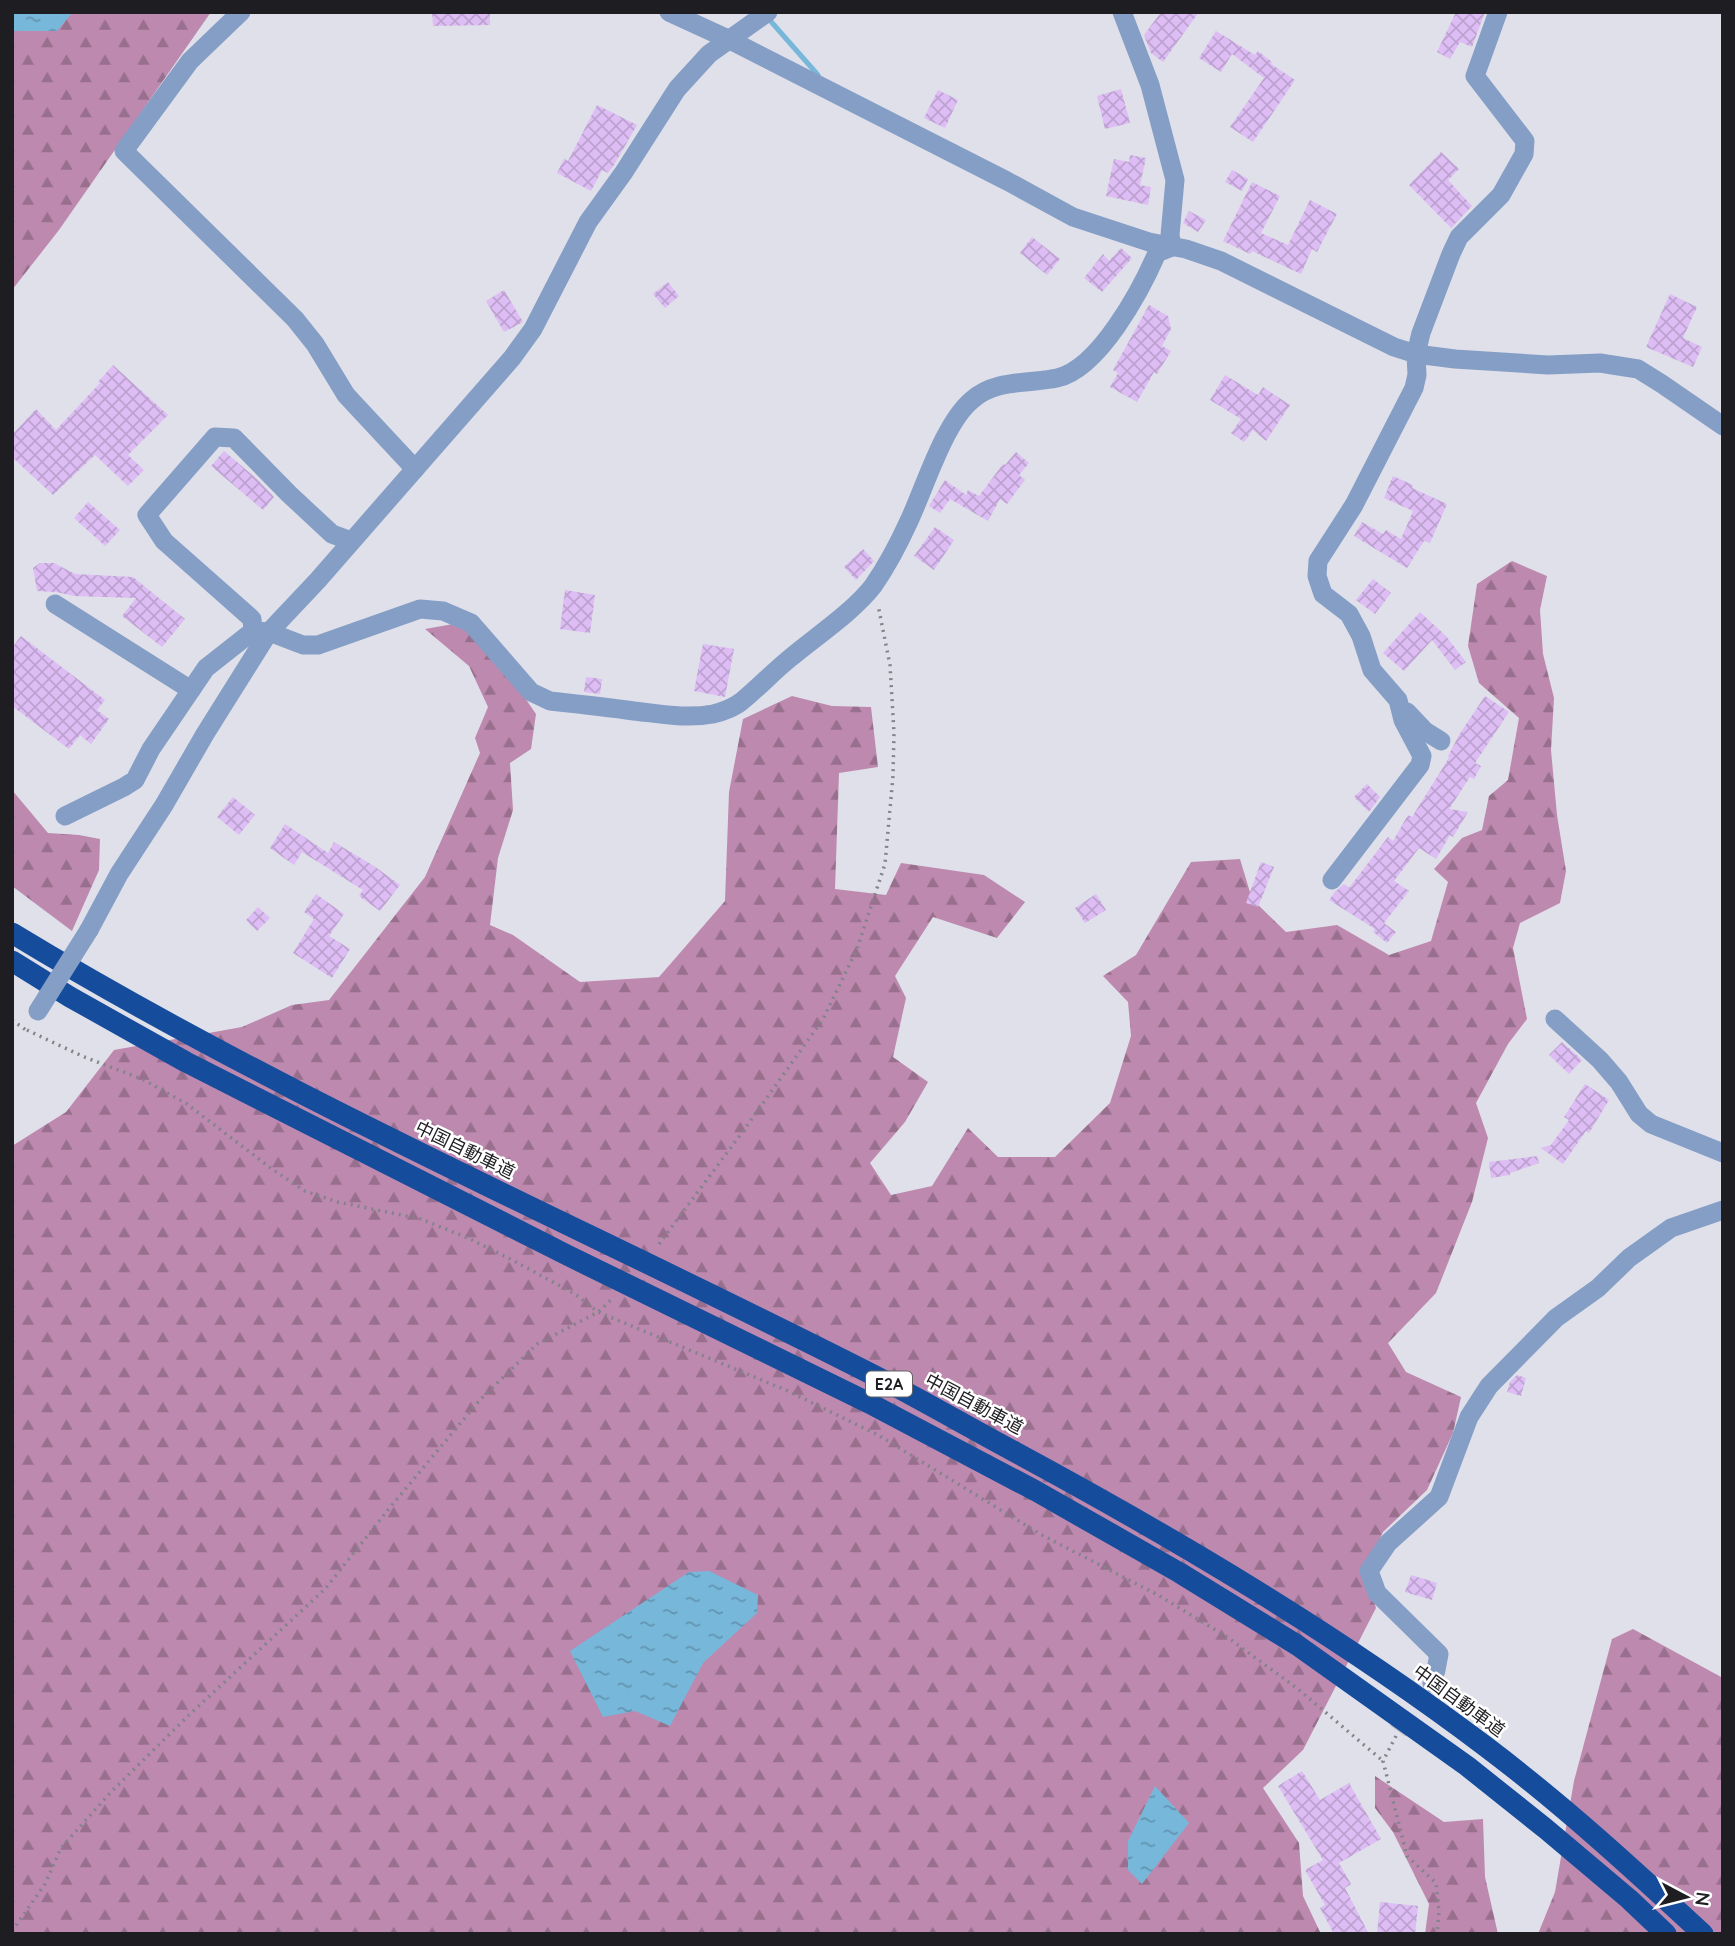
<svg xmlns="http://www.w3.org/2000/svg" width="1735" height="1946" font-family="Quicksand,'Noto Sans JP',sans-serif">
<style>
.forest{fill:url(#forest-firs)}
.water{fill:url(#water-ripples)}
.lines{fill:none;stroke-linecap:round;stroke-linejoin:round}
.stream{stroke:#77b7da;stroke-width:5}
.building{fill:url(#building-cross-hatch)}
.minor-tunnel{stroke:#b9b9c2;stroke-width:19;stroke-dasharray:19 10;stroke-linecap:butt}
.path{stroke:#83838a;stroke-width:3.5;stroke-dasharray:2 5;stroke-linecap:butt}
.minor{stroke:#859ec5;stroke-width:19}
.highway{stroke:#154c9c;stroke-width:21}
.minor-bridge{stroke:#859ec5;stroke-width:19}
.labels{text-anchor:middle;stroke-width:5;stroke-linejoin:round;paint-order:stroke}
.shield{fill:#fff;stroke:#626264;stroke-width:2}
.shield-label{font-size:16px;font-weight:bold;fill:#1e1e22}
.street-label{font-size:18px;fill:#1e1e22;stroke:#fff}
</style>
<defs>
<pattern id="forest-firs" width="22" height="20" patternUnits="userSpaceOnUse" patternTransform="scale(1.75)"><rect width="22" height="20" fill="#bd89af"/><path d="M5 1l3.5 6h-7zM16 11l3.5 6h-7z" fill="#996f8e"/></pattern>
<pattern id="water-ripples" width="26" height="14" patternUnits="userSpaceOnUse" patternTransform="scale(1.75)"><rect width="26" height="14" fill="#77b7da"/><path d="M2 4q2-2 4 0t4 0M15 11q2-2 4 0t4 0" fill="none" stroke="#6194b0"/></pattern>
<pattern id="building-cross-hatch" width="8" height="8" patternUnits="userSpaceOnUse" patternTransform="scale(1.75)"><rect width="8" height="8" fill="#ddbdf4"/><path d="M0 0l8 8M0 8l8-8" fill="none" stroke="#bda2d1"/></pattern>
</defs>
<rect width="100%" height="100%" fill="#e0e0ea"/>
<!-- forest -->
<g class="forest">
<path d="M12 12H211L59 230 12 290Z"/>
<path d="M1512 561 1547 576 1540 610 1543 654 1554 698 1551 750 1557 815 1566 871 1560 903 1520 923 1513 948 1527 1019 1508 1044 1476 1103 1488 1138 1472 1202 1436 1293 1388 1343 1406 1372 1461 1397 1453 1433 1427 1490 1383 1532 1365 1570 1376 1608 1303 1750 1263 1788 1299 1843 1303 1896 1321 1934H12V1146L66 1112 114 1050 242 1027 292 1005 329 1000 425 877 480 753 475 738 488 707 469 666 425 629 459 623 516 685 536 714 531 749 510 763 513 810 498 858 490 925 513 935 580 982 659 977 725 901 729 792 743 719 792 696 832 706 871 707 878 767 839 773 835 889 886 895 901 863 984 875 1025 902 997 938 933 917 895 976 906 998 893 1057 928 1082 905 1122 870 1163 891 1195 932 1186 968 1128 998 1157H1055L1110 1103 1131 1036 1128 1002 1103 976 1136 955 1191 862 1240 859 1252 899 1286 932 1337 925 1389 955 1431 941 1448 882 1434 869 1462 838 1482 830 1489 796 1508 780 1519 718 1479 683 1468 646 1477 584Z"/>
<path d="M12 790 48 833 79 835 100 839 99 870 72 931 12 886Z"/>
<path d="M1633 1629 1723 1678V1934H1538L1555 1892 1574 1781 1612 1639Z"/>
<path d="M1375 1776 1444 1822 1483 1819 1485 1877 1498 1934H1425L1429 1904 1393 1832 1375 1808Z"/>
</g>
<!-- water -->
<g class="water">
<path d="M12 12H73L57 31H12Z"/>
<path d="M709 1571 758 1595 757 1613 703 1663 670 1726 635 1711 603 1717 570 1651 689 1572Z"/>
<path d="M1155 1786 1189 1823 1142 1884 1128 1870V1841Z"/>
</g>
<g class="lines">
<!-- stream -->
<path class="stream" d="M767 17 818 75"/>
</g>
<!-- building -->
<g class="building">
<path d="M432 12H490V25L433 26Z"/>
<path d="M1161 12H1199L1163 62 1151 53 1144 35Z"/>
<path d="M1456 12H1485L1472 47 1460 42 1450 59 1437 52Z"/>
<path d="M1216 31 1255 55 1258 51 1272 62 1271 64 1295 80 1253 142 1230 127 1264 78 1232 54 1221 72 1199 58Z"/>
<path d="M1121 89 1130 123 1105 129 1097 96Z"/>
<path d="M938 90 958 100 945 128 924 118Z"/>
<path d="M597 105 637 125 614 165 608 173 602 170 591 191 557 173 564 159 568 161Z"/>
<path d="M1441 152 1459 169 1448 180 1472 206 1451 228 1409 185Z"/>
<path d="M1130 155 1146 158 1140 185 1151 187 1148 205 1106 196 1114 159 1129 162Z"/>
<path d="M1232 170 1248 179 1242 191 1225 182Z"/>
<path d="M1252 182 1280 196 1261 233 1288 245 1310 200 1337 214 1317 252 1312 249 1301 274 1252 251 1250 254 1223 241Z"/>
<path d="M1189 211 1206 220 1198 232 1183 223Z"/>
<path d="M1032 237 1060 259 1047 275 1020 253Z"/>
<path d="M1121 248 1132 258 1102 292 1084 278 1103 254 1109 261Z"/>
<path d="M668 282 679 296 665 308 653 294Z"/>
<path d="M504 290 523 322 504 332 486 301Z"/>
<path d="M1670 294 1697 307 1683 338 1702 347 1693 367 1646 347Z"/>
<path d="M1149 305 1168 316 1171 329 1162 346 1171 351 1157 374 1154 372 1137 402 1110 387 1118 373 1113 370Z"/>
<path d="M113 365 168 415 128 455 144 470 128 486 95 455 53 495 12 457V435L36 409 56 430 100 383 98 382Z"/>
<path d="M1225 375 1258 395 1263 387 1290 405 1266 441 1253 430 1244 442 1231 433 1241 419 1210 400Z"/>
<path d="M224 451 258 480 274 497 263 510 211 466Z"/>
<path d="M1016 452 1029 463 1019 475 1025 480 1007 504 1000 499 988 521 950 499 940 513 929 506 945 480 966 495 968 490 979 496 1003 464 1005 465Z"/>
<path d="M1393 476 1413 485 1412 488 1447 504 1430 543 1424 541 1407 568 1354 536 1362 522 1383 534 1386 530 1401 539 1413 511 1384 498Z"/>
<path d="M88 502 120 530 105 546 74 518Z"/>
<path d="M935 527 954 540 934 570 914 556Z"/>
<path d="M863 549 874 561 856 580 844 567Z"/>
<path d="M40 563H54L75 574 133 577 185 619 162 647 122 616 136 598 74 596 56 592 37 591 33 568Z"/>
<path d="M1373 579 1391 593 1375 614 1356 600Z"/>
<path d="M565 590 595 595 590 633 560 629Z"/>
<path d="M1420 612 1446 636 1466 662 1455 670 1432 640 1404 671 1383 653Z"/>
<path d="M21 636 105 700 97 710 109 719 91 744 80 735 69 749 12 706V648Z"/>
<path d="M703 644 734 649 725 697 694 691Z"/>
<path d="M586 677 602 679 600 694 584 692Z"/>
<path d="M1485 696 1509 712 1475 763 1481 766 1474 779 1470 777 1449 809 1468 812 1453 837 1450 835 1436 859 1419 848 1394 881 1409 891 1384 923 1396 932 1387 943 1373 932 1375 929 1329 900 1335 892 1344 884 1349 888 1388 837 1393 841 1408 815 1412 817 1449 758 1448 756 1459 735Z"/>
<path d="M1367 784 1380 797 1369 812 1354 797Z"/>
<path d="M233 797 255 815 239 835 217 817Z"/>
<path d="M285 824 328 853 334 842 374 866 400 885 380 911 359 896 363 890 302 852 294 865 270 848Z"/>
<path d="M1261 862 1274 867 1258 907 1246 903Z"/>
<path d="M316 894 344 914 329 936 350 949 332 978 293 953 314 919 304 912Z"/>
<path d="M1096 894 1106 910 1085 923 1075 908Z"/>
<path d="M258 907 270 918 257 931 246 920Z"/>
<path d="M1562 1042 1582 1060 1569 1074 1549 1055Z"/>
<path d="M1585 1084 1609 1100 1589 1133 1586 1131 1563 1164 1541 1148 1551 1145 1569 1120 1564 1117Z"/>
<path d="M1537 1156 1539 1163 1510 1173V1175L1491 1178 1489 1162Z"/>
<path d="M1517 1375 1526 1378 1521 1396 1507 1392 1510 1382Z"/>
<path d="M1411 1575 1437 1583 1432 1600 1405 1592Z"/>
<path d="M1302 1771 1320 1800 1349 1783 1381 1839 1339 1863 1351 1884 1345 1888 1369 1934H1334L1320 1908 1325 1905 1305 1870 1323 1860 1278 1786Z"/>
<path d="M1380 1902 1418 1906 1415 1934H1377Z"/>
</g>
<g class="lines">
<!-- minor-tunnel -->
<path class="minor-tunnel" d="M1398 1731 1429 1687"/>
<!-- path -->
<g class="path">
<path d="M12 1020 26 1030"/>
<path d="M27 1030 82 1056 144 1080 187 1104 272 1169 305 1191 338 1202 421 1219 470 1239 516 1262 575 1294 598 1312 788 1391 878 1435 1040 1534 1158 1595 1227 1637 1298 1689 1383 1761"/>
<path d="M659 1244 741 1134 823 1019 857 949 885 864 893 776 894 733 890 665 878 605"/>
<path d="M1396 1736 1383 1761 1407 1856 1436 1883 1439 1912 1437 1934"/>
<path d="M12 1931 45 1884 61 1848 111 1792 189 1715 325 1589 392 1505 479 1401 537 1344 598 1312 614 1297"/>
</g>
<!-- minor -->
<g class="minor">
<path d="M241 12 190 61 124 151 295 319 315 344 346 395 415 469"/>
<path d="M669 12 730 40 1007 181 1073 217 1149 242 1186 249 1221 261 1394 347 1416 354 1455 359 1548 365 1600 363 1638 369 1662 384 1723 426"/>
<path d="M1122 12 1150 85 1175 180 1170 235 1172 247"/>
<path d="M55 604 191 690"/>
<path d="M253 631 252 619 164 541 147 515 215 437 234 438 289 494 332 534 351 541"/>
<path d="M1407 712 1425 731 1441 741"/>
<path d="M65 816 124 787 135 780 151 749 206 668 253 631 269 632 303 645H318L420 609 443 611 471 623 531 692 550 701C578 704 606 707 634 711 661 714 687 719 713 714 722 712 735 707 742 701 758 688 773 672 789 659 815 637 853 612 873 586 887 566 899 543 909 521 925 487 944 423 972 400 995 379 1029 384 1057 378 1099 369 1141 290 1157 253L1172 247"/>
<path d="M1332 880 1420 765 1422 756 1403 720 1398 700 1372 670 1361 636 1349 614 1323 594 1317 576 1318 561 1354 505 1414 388 1417 375 1416 354 1421 333 1451 254 1459 237 1501 195 1524 154 1525 141 1475 76 1498 12"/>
<path d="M89 930 119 874 164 805 205 734 269 632 318 580 512 358 533 329 588 222 624 172 677 89 709 54 768 12"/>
<path d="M1555 1019 1600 1060 1619 1082 1639 1114 1651 1124 1723 1153"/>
<path d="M1432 1683 1436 1670 1439 1654 1377 1593 1369 1571 1388 1543 1439 1497 1469 1417 1489 1386 1556 1318 1598 1288 1629 1258 1671 1228 1723 1210"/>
</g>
<!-- highway -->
<g class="highway">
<path d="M12 933C292 1103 594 1232 885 1381 929 1404 972 1429 1015 1452 1178 1540 1338 1635 1485 1746 1562 1804 1633 1869 1703 1934"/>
<path d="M12 961 70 997 186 1062 567 1255 869 1403 1036 1491 1180 1573 1297 1645 1467 1766 1546 1829 1629 1899 1666 1934"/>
</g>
<!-- minor-bridge -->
<path class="minor-bridge" d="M38 1011 89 930"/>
</g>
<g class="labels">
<!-- shield labels -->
<rect class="shield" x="866" y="1371.5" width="46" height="25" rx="5"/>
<g class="shield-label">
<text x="889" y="1390">E2A</text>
</g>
<!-- street labels -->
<g class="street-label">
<text transform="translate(465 1150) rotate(26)" y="6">中国自動車道</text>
<text transform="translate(974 1404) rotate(28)" y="6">中国自動車道</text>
<text transform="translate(1459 1701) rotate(36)" y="6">中国自動車道</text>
</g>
</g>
<!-- border -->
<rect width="1735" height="1946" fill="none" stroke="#1e1e22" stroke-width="28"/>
<!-- north arrow -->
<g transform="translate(1686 1897) rotate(97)" stroke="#ffffff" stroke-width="5" paint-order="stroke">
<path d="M0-5L12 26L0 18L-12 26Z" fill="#1e1e22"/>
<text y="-10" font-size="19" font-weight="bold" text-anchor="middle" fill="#1e1e22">N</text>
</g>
</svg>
